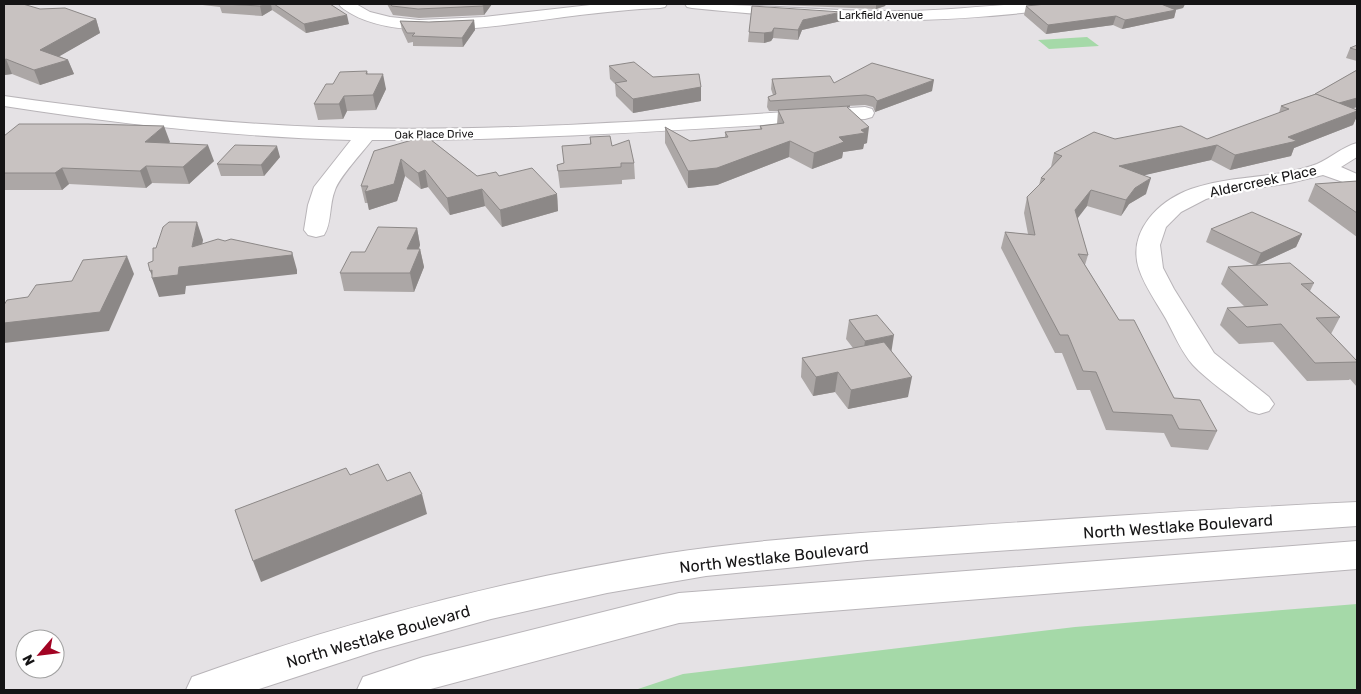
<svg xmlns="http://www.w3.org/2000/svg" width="1361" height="694" font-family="Rubik,sans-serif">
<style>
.green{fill:#a5d9a8}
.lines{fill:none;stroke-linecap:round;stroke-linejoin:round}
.minor-casing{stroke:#b8b4b8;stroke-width:2}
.secondary-casing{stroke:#b8b4b8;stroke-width:2}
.minor{fill:#fff;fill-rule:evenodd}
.secondary{fill:#fff;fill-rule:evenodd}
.wall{fill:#aca7a6}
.shaded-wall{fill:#8c8887}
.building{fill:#c8c2c1;stroke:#8c8887}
.labels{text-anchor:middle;stroke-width:4.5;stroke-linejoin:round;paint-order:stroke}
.far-street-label{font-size:11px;fill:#151415;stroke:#fff}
.street-label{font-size:14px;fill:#151415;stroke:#fff}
.near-street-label{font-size:16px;fill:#151415;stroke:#fff}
</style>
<rect width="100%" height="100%" fill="#e5e2e5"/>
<!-- green -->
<g class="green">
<path d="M1087 37 1099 46 1049 49 1038 40Z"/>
<path d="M1357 604V690H635L683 674 1075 627Z"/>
</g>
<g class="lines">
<defs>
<g id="minor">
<path d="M339 4H356L370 12 390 17 419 20 484 17 599 4H667L665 7 660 8C633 9 607 12 580 15 518 22 405 46 350 13 346 10 341 8 339 4Z"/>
<path d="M685 4C758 4 832 12 905 11 962 11 1020 0 1076 4L1074 7 1069 8C1014 14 960 20 905 20 834 21 763 15 692 8L687 7Z"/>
<path d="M4 96C109 111 213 123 319 127 501 134 683 118 865 107L872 109 874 113 872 117 865 119C701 128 536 141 372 140 362 153 340 176 335 190 329 204 332 223 324 235L316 237 308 235 304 230 308 205 314 187 351 140C235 137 119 124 4 106Z"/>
<path d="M1357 143V157L1341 167 1357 174V187L1323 175 1290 183 1226 193 1206 199 1181 212 1166 227 1160 245 1163 268 1174 289 1214 353 1269 397 1274 404 1269 411 1259 414 1249 411C1231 396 1208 381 1193 365 1182 353 1174 334 1166 319 1157 303 1145 287 1139 269 1127 232 1158 201 1191 189 1231 175 1277 179 1317 164 1331 158 1342 147 1357 143Z"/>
</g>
<g id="secondary">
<path d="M1357 502V526L867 560 706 576 607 593 491 619 376 651 256 690H186L192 677C344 622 504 580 663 554 763 538 865 533 965 526 1096 517 1227 508 1357 502Z"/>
<path d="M1357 541V569L679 623 427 690H357L363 677 423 657 679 593Z"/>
</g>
</defs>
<!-- minor casing -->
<use href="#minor" class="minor-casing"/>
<!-- secondary casing -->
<use href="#secondary" class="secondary-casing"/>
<!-- minor -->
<use href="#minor" class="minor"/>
<!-- secondary -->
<use href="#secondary" class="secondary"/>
</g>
<!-- wall -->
<g class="wall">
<path d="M4 4 96 19 100 33 59 56 68 60 74 74 40 85 12 74 4 75Z"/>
<path d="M194 4H330L349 24 306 33 272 10 262 16 222 13 220 7Z"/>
<path d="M387 4H492L484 15 419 18 393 15Z"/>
<path d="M753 4H886L885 6 876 9Z"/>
<path d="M1046 4H1185L1183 8 1176 10 1174 18 1122 29 1113 25 1046 34 1024 15 1026 6Z"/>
<path d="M752 6 841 21 802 30 798 40 773 38 771 41 764 43 748 42Z"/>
<path d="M474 20 475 30 463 47 413 46V42L408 43 402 30 400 21 429 22Z"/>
<path d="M1357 45V61L1346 58 1350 48Z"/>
<path d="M609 66 653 77 701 87V101L633 113 616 96 615 84 610 79Z"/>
<path d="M1357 70V107L1353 108 1357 110V116L1353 125 1294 148 1291 156 1230 170 1211 160 1144 175 1146 194 1129 204 1121 216 1087 206 1077 218 1088 255 1085 265 1119 320 1174 398 1217 431 1208 450 1171 447 1164 433 1106 430 1090 390H1077L1062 353H1055L1001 248 1005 232 1028 234 1024 213 1027 197 1039 185 1041 178 1051 167 1054 153 1115 139H1207L1279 113 1281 106 1315 94Z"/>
<path d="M367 71 368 74 386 89 376 110 347 111 343 119 318 120 314 104 333 84Z"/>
<path d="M772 79 834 83 932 91 875 112 873 107 865 105 814 108 850 109 867 143 864 144 863 149 843 152 842 158 812 169 789 157 717 185 688 188 665 143V127L690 141 725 137V132L760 129V126L777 124 778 111H769L767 107 768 97 773 95 771 89Z"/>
<path d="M4 136 170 142 169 143 214 161 189 184 152 183 146 188 69 184 62 190H4Z"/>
<path d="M426 136 477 176H499L557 194 558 211 502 227 485 206 450 215 428 187 421 189 405 176 397 201 369 210 368 203H365L361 186Z"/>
<path d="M590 137 612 146 634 163 635 179 622 180V184L560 188 557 165 564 163 590 145Z"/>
<path d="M280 157 264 176H221L217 164Z"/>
<path d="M1357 181V237L1308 201 1315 184Z"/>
<path d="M417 228 420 245 419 249H420L424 267 414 292 344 291 340 273 365 252Z"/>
<path d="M1211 229 1302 234 1296 247 1257 265 1314 283 1310 291 1340 317 1331 334 1357 361V387L1350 379 1349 380 1307 381 1273 342 1239 344 1220 325 1227 308 1245 307 1221 284 1228 267 1254 265 1206 242Z"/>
<path d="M849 320 891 351 908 397 848 409 835 392 813 396 801 377 802 358 853 348 846 339Z"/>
</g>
<!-- shaded-wall -->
<g class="shaded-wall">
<path d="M264 4H271L272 10 262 16 260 6Z"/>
<path d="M484 4H492L484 15 483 6Z"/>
<path d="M876 4H886L885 6 876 9Z"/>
<path d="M1161 4H1185L1183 8 1159 13Z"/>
<path d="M1176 10 1174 18 1122 29 1125 20Z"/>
<path d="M842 12 841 21 802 30 798 40V30L803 20Z"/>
<path d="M347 15 349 24 306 33 304 24Z"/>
<path d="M1116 16 1113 25 1046 34 1048 25Z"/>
<path d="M96 19 100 33 46 64 40 50Z"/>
<path d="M474 20 475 30 463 47 462 38Z"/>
<path d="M774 28 773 38 771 41 764 43V33Z"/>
<path d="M6 59 12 74 4 75V60Z"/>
<path d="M68 60 74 74 40 85 34 70Z"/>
<path d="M383 74 386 89 376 110 373 95Z"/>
<path d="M934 80 932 91 875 112 877 101Z"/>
<path d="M701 87V101L633 113V99Z"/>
<path d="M344 96 347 111 343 119 339 104Z"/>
<path d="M1357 98V107L1330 115 1335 104Z"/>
<path d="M1357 111V116L1353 125 1294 148 1291 156 1230 170 1235 155 1288 137Z"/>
<path d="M164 126 170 142 151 158 145 142Z"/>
<path d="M869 127 867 143 864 144 863 149 843 152 842 158 812 169 814 153 839 137Z"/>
<path d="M790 141 789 157 717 185 688 188V171Z"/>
<path d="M208 145 214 161 189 184 183 167Z"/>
<path d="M1217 145 1211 160 1115 182 1119 166Z"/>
<path d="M277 146 280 157 264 176 261 165Z"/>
<path d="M401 159 405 176 397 201 369 210 365 192Z"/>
<path d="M146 166 152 183 146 188 140 171Z"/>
<path d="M62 168 69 184 62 190 55 173Z"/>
<path d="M425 170 428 187 421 189 418 173Z"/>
<path d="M1151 178 1146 194 1129 204 1121 216 1126 200 1135 188Z"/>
<path d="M482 189 485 206 450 215 447 198Z"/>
<path d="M1091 190 1087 206 1071 227 1075 210Z"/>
<path d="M557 194 558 211 502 227 500 210Z"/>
<path d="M197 222 203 240 199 265 292 252 297 270V274L186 286 185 294 159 297 152 278H153L150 271 179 267 192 247Z"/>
<path d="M417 228 420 245 411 267 407 249Z"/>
<path d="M1302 234 1296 247 1255 266 1261 253Z"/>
<path d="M420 249 424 267 414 292 410 273Z"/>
<path d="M127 256 134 274 109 331 4 343V323Z"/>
<path d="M894 335 891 354 862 360 865 341Z"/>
<path d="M838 372 835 392 813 396 816 377Z"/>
<path d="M912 377 908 397 848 409 851 390Z"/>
<path d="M422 494 427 514 261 582 253 561Z"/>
</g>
<!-- building -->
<g class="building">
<path d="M4 4H23L40 9 65 8 96 19 40 50 68 60 34 70 6 59 4 60Z"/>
<path d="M223 4H264L260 6Z"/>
<path d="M274 4H330L347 15 304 24Z"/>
<path d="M390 4H484L483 6 418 9 392 6Z"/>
<path d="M1046 4H1163H1161L1176 10 1125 20 1116 16 1048 25 1026 6Z"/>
<path d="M752 6 842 12 803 20 798 30 774 28 772 32 764 33 749 32Z"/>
<path d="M474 20 462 38 412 36 415 33H407L400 21 429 22Z"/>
<path d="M1357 45V50L1350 48Z"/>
<path d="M634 62 653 77 699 74 701 87 633 99 615 83 627 81 609 66Z"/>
<path d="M872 63 934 80 877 101 874 97 866 95 770 101 768 97 776 94 772 79 830 76 834 83Z"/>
<path d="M1357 70V98L1339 103 1315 94Z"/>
<path d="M367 71 366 74H383L373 95 344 96 339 104H314L326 84H333L340 72Z"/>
<path d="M1316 94 1357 110V111L1288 137 1297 141 1235 155 1217 145 1119 166 1151 178 1135 188 1126 200 1091 190 1075 210 1088 255 1078 254 1119 320H1134L1174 398 1200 400 1217 431 1179 429 1172 415 1113 412 1096 372 1083 371 1068 335H1060L1005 232 1035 235 1027 197 1045 179 1041 178 1062 156 1054 153 1094 132 1115 139 1181 126 1207 139 1289 109 1281 106Z"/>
<path d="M850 106 847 107 869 127 861 130 865 133 839 137 844 142 814 153 790 141 717 168 688 171 665 127 690 141 728 137 725 132 762 129 760 126 784 123 778 110Z"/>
<path d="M19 124H88L164 126 145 142 208 145 183 167 146 166 140 171 62 168 55 173H4V136Z"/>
<path d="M426 136 477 176 496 172 499 176 532 168 557 194 500 210 482 189 447 198 425 170 418 173 401 159 394 184 365 192 368 186H361L374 151Z"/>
<path d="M610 136 612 146 629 140 634 163H621V167L558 171 557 165 564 163 562 146 591 144 590 137Z"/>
<path d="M235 145 277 146 261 165 217 164Z"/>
<path d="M1357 181V213L1315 184Z"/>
<path d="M1252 212 1302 234 1261 253 1211 229Z"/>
<path d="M169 222H197L192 247 218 239 225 241 231 239 292 252V255L179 267 178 275 152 278V270L150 271 148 263 153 261V248H156L163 227Z"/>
<path d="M378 227 417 228 407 249H420L410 273H340L351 252H365Z"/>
<path d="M127 256 100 312 4 323V305L7 300 28 297 36 285 72 281 83 260Z"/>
<path d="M1290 263 1314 283 1301 284 1340 317 1316 318 1357 361V362L1315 363 1281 324 1247 327 1227 308 1268 305 1228 267Z"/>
<path d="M877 315 894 335 865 341 849 320Z"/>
<path d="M884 342 912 377 851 390 838 372 816 377 802 358Z"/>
<path d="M378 464 387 481 410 472 422 494 253 561 235 510 346 468 350 475Z"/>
</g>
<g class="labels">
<!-- far-street labels -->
<g class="far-street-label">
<text x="881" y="19">Larkfield Avenue</text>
<text transform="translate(434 134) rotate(-1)" y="4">Oak Place Drive</text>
</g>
<!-- street labels -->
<g class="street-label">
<text transform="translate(1263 181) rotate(-12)" y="5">Aldercreek Place</text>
</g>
<!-- near-street labels -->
<g class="near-street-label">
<text transform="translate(1178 526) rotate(-4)" y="6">North Westlake Boulevard</text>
<text transform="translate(774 557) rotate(-6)" y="6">North Westlake Boulevard</text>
<text transform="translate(378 636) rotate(-16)" y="6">North Westlake Boulevard</text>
</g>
</g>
<!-- border -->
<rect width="1361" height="694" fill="none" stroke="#151415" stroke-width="10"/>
<!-- north arrow -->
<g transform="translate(40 654) rotate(242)"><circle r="24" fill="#ffffff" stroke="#a1a1a1"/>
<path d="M0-4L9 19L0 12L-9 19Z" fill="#a20323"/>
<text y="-8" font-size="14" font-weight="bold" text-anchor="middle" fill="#151415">N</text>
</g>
</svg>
